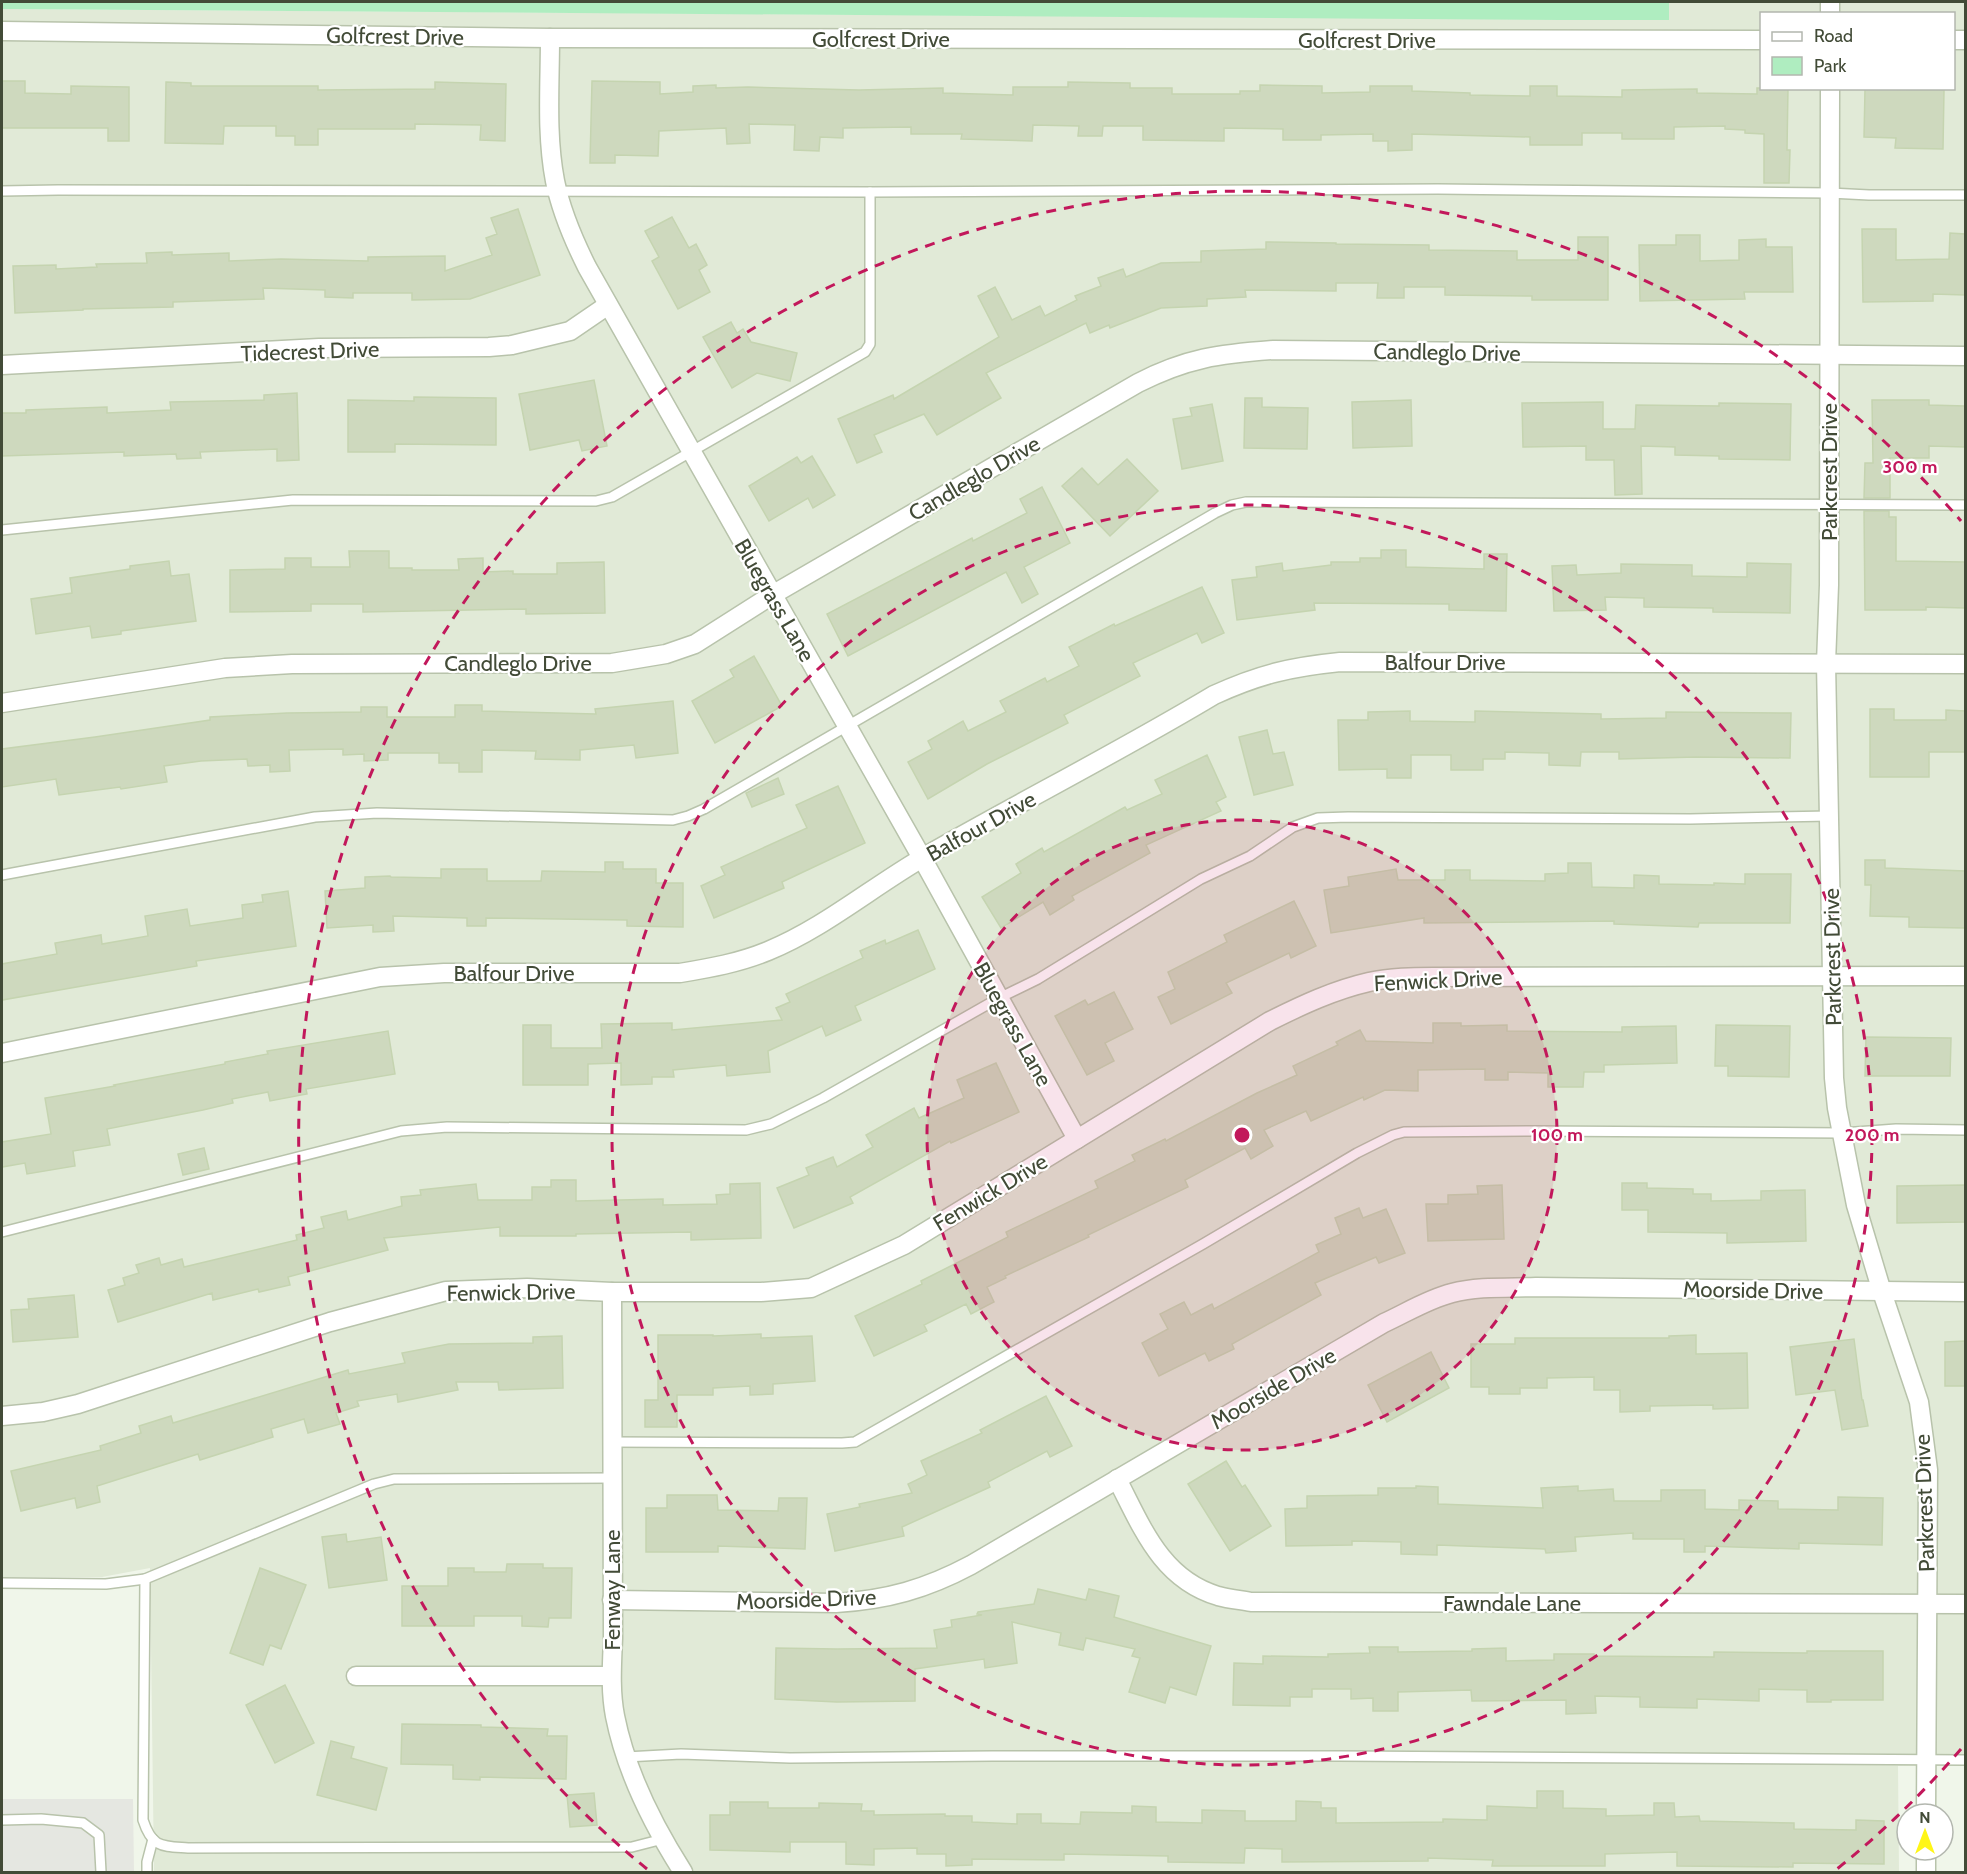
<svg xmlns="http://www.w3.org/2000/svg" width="1967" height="1874" font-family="Cabin,sans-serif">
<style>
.residential{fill:#e1ead7;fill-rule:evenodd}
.green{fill:#afedc0}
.parking{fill:#e5e7e1}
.building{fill:#ced9be;stroke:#c5d4b0;stroke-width:1.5}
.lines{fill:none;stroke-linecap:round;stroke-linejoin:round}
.service-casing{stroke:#b8c3ab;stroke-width:12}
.minor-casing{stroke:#b8c3ab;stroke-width:21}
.service{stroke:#fff;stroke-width:9}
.minor{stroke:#fff;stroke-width:18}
.ring{fill:none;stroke:#c2185b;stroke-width:3;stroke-dasharray:10 8}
.labels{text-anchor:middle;stroke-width:4.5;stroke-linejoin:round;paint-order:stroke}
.street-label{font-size:22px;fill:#424b37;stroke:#fff}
.centre{fill:#c2185b;stroke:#fff;stroke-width:3}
.ring-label{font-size:18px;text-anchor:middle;font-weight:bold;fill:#c2185b;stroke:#fff;stroke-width:4.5;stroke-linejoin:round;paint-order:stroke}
</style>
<rect width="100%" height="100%" fill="#f0f6ea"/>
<!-- residential -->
<path class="residential" d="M1669 2H1965L1966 1765 1898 1766 1899 1872H154L150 1568 102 1577H2V9L1668 20ZM1762 14H1954V88H1762Z"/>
<!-- green -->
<path class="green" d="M2 2H1669V20H1561L2 9Z"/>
<!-- parking -->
<path class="parking" d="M2 1799H133L134 1872H2Z"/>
<!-- building -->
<g class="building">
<path d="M2 81H25V93L71 94V86L129 87V141H108V128H2Z"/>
<path d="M592 81 660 82V94L693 92V86L716 85V88L748 87 859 90 943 88V93L1013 95V87H1068V82L1130 83V88H1172V94H1240V91H1260V85L1322 86V93L1370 92V86H1412V91L1470 93V95L1530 96V86H1557V96L1622 97V90L1697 89V93L1757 94V88H1788L1787 150H1790L1789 183H1764V134L1745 133V130L1725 129V126L1674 127V139H1622V133H1582V145H1530V137L1412 134V150L1388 151V141H1373V134L1321 135V140H1283V129L1224 128V141L1143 140V126H1103L1102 136H1078L1079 126 1033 125 1032 141 961 139 962 134H911V127L843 128V138L820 137 819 151 794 150 795 125 749 124 750 143 727 144 726 128 659 131 658 156 615 155V163H590Z"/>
<path d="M166 82 191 83V86H318V90L435 89V82L506 84 505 141 480 140 481 125 415 124V129H318V145H295V136H276V126H224L223 144 165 143Z"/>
<path d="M1865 89 1944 90 1943 149 1895 148 1896 138 1864 137Z"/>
<path d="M518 209 540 275 470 299 412 300V293H353V298L325 297V290L263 288 264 299 173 302V307L83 309V310L15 313 13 266 56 265V269L97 267 96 264 147 263 146 253 172 252V255L229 253V261L281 259 368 261V257L445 256V271L492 255 486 238 497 234 491 218Z"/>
<path d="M672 217 689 248 696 244 707 265 699 270 710 292 678 309 652 261 659 257 645 231Z"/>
<path d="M1862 229H1896V260L1949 259 1950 233 1965 234V295L1933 294V301L1863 302Z"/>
<path d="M1676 235H1700V261L1739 260V240L1766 239V247H1792L1793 292H1744L1745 299 1640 301 1639 245H1676Z"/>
<path d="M1578 237H1608V300H1532V296L1445 295V287H1404V298H1377L1378 283H1336V291L1245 290 1246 297 1207 299V306L1161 308 1110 328 1109 325 1090 333 1086 323 986 373 1001 398 937 435 924 414 874 435 882 452 857 463 838 419 893 395 894 399 999 337 978 296 995 287 1012 320 1040 306 1045 316 1077 300 1075 296 1101 286 1098 278 1123 269 1126 277 1161 263 1201 262V251L1266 249V242L1336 243V244L1429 245V250L1517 251V260H1578Z"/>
<path d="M731 322 737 333 743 329 751 342 797 353 790 381 757 373 732 388 703 337Z"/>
<path d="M594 380 607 446 582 451 579 440 530 450 519 394Z"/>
<path d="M297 393 299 460 277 461V449L200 452 201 458 177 459 176 454 124 456V452L2 456V413H26V410L107 407V413L171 410 170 402 264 400V395Z"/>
<path d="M414 397 496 398V445L395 444V452H348V400L414 401Z"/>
<path d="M1245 398H1262V407L1308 408 1307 449 1244 448Z"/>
<path d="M1411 400 1412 446 1353 448 1352 402Z"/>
<path d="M1872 400H1929V405L1965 406V447L1929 446V458H1890V498H1864L1865 463H1873Z"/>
<path d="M1603 402V429H1635L1636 405 1719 406V403L1791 404 1790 460 1719 459V456L1675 455V447L1641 446 1642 494 1615 495 1614 460H1586V446L1523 447 1522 403Z"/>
<path d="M1212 404 1223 461 1182 469 1173 419 1192 416 1190 408Z"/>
<path d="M812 456 835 495 813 508 808 498 769 521 749 486 797 457 801 463Z"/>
<path d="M1127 459 1158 491 1110 536 1062 486 1082 468 1098 485Z"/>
<path d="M1042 487 1070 543 1024 567 1038 594 1022 603 1006 572 848 656 827 614 972 538 973 541 1027 513 1020 499Z"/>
<path d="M1864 511H1889V517H1896V561L1965 562V608L1926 607V610H1865Z"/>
<path d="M1381 550H1406V567L1484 569V554H1507L1506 611 1449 610V604L1314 603 1315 610 1237 620 1232 580 1257 577 1256 567 1282 563 1283 571 1331 565V562H1360V558H1381Z"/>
<path d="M349 551H389V568H412V570H459L458 559 483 558V572L513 571V574H557V563L604 562 605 613 526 614V609L363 612V604H311V611L230 612V570L285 569V558H311V567H350Z"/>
<path d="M169 561 171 576 189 574 196 621 121 631V634L92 638 90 626 36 634 31 599 72 593 70 578 130 569V566Z"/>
<path d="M1747 563 1791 564 1790 613 1713 612V608L1644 607V598L1605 597 1606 610 1554 611 1552 566 1576 565 1577 575 1621 573V564L1692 565V576L1747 577Z"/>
<path d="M1202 587 1224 633 1202 643 1197 633 1133 663 1140 676 1064 715 1068 723 987 764 928 799 908 762 932 749 928 741 963 721 968 731 1006 712 1000 701 1045 678 1047 682 1079 666 1069 647 1114 624 1115 626Z"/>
<path d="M754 656 782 706 715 743 692 701 734 677 730 670Z"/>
<path d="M673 701 678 753 636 758 634 745 580 750V760L535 759 536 751 482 750V772H459V763H439V753H388V760L364 761V754L343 755V749L289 750 290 771 270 772V765L248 766 247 759 201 761 164 766 167 782 121 789 120 787 59 795 56 779 2 787V749L95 737 210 720V717L287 713 361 712V707H387V717H455V705H482V711L596 714 595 709Z"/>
<path d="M1870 709H1894V720H1946V710L1965 711V752H1929V777H1870Z"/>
<path d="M1410 711V721L1475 722V711L1601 714V719L1666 718V712L1791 713 1790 758 1697 757 1619 759V752H1581L1580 766 1549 765V753L1505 752V759H1483V770H1451V755H1411V778H1387V769L1339 770 1338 720H1368V712Z"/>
<path d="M1267 730 1273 754 1284 752 1293 785 1254 795 1239 737Z"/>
<path d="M1207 755 1226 797 1216 802 1221 811 1146 845 1150 853 1072 896 1074 900 1050 915 1043 902 1001 928 982 897 1021 873 1016 864 1042 848 1044 852 1125 807 1127 810 1162 794 1155 780Z"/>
<path d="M778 778 784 794 752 807 746 793Z"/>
<path d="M838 786 865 843 782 882 784 888 714 918 701 886 725 875 721 867 807 828 796 805Z"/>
<path d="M1865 860H1885V868L1965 871V928L1909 927V917L1870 916 1871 885H1865Z"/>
<path d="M605 862H623V869H656V883H683V927L627 926V920L486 918V926H467V918L393 916 394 931 373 932V925L327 928 325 891 365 888V877L390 876 391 877 441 878V869H487V881H541L542 871 605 872Z"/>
<path d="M1568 863H1591L1592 887 1634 888V875L1659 876V884L1714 885V883L1745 884V874H1791L1790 923H1699L1698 927 1614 924V921L1424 923V918L1331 933 1324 890 1349 886 1348 877 1396 869 1398 880H1445V870H1470V880L1545 881V874L1568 873Z"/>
<path d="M288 891 296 946 196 961 197 966 2 1000V964L57 954 55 943 101 935 102 944 148 936 145 916 187 909 190 926 243 918 242 905 263 902 262 895Z"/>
<path d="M1294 901 1316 946 1291 958 1289 953 1226 983 1232 993 1171 1024 1158 997 1175 989 1168 972 1227 942 1224 935Z"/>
<path d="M918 930 935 969 855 1006 861 1020 826 1036 822 1026 768 1051 770 1072 727 1076 726 1065 673 1070 674 1077H652V1084L621 1085V1063L588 1064V1085H523V1025H551V1048H602L601 1024 672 1023V1030L782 1020 776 1008 790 1002 786 994 863 958 860 951 885 940 886 944Z"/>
<path d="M1114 992 1133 1029 1105 1043 1114 1061 1087 1075 1055 1016 1085 1000 1088 1005Z"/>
<path d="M1433 1023H1461V1026L1507 1025V1031L1622 1032V1027L1676 1026 1677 1063 1604 1065V1072H1584L1583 1087H1548V1073L1508 1072V1080H1485V1069L1418 1070V1091L1385 1090 1364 1100 1363 1097 1311 1121 1306 1111 1264 1130 1273 1146 1251 1159 1245 1148 1185 1180 1188 1187 1088 1235 1089 1237 1005 1276 1006 1278 987 1287 994 1302 971 1314 966 1304 924 1325 927 1331 874 1356 855 1316 922 1284 921 1281 1008 1237 1006 1232 1098 1188 1095 1181 1135 1161 1132 1155 1165 1139 1166 1141 1257 1093 1297 1075 1293 1066 1338 1045 1336 1042 1360 1030 1366 1041 1433 1043Z"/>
<path d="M1716 1025 1790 1026 1789 1077 1728 1076V1066H1715Z"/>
<path d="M388 1031 395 1074 306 1089 307 1094 270 1101 268 1092 232 1099 233 1103 203 1110 107 1129 110 1145 73 1151 75 1166 27 1174 25 1163 2 1167V1142L51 1134 45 1098 115 1086 114 1085 225 1064V1062L268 1054 267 1051Z"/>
<path d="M1866 1037 1951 1038 1950 1076H1865Z"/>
<path d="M996 1063 1019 1112 951 1143 950 1141 850 1197 853 1203 794 1228 777 1188 809 1175 806 1168 833 1157 837 1167 873 1147 866 1135 914 1108 919 1118 964 1098 957 1080Z"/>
<path d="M204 1148 209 1169 183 1175 178 1154Z"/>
<path d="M551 1180H576V1201L663 1199V1205L717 1204 716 1195 730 1194V1184L760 1183 761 1238 691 1240V1232L576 1234V1236H500V1227L384 1238 388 1250 288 1277 290 1285 259 1292 258 1289 213 1300 212 1293 118 1322 108 1290 125 1285 123 1278 139 1273 136 1265 159 1258 161 1265 182 1259 184 1267 297 1240 296 1235 324 1228 321 1217 346 1211 348 1220 402 1206 401 1197 421 1195 420 1190 476 1184 478 1200H532V1187H551Z"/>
<path d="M1622 1183H1647V1188L1693 1189V1194H1711V1201L1761 1200V1191L1805 1190 1806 1241 1727 1243V1233L1648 1232V1210H1622Z"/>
<path d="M1502 1185 1504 1239 1428 1241 1426 1204H1448V1195L1478 1194 1477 1186Z"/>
<path d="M1965 1185V1222L1897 1223V1186Z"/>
<path d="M1359 1208 1363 1218 1386 1209 1405 1253 1379 1263 1376 1257 1315 1283 1321 1295 1232 1344 1234 1349 1209 1361 1205 1353 1159 1376 1142 1343 1168 1329 1160 1314 1184 1302 1191 1315 1212 1304 1214 1309 1319 1252 1316 1245 1341 1234 1335 1218Z"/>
<path d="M74 1295 78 1337 13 1342 11 1310 29 1309 28 1299Z"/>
<path d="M761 1334V1338L812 1336 815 1381 773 1384V1394L750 1395V1386L713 1388V1395H677V1427H645V1400H658V1335H713V1336Z"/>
<path d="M1696 1335V1354L1747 1353 1748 1408 1713 1409V1405L1650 1406V1411L1620 1412V1390H1594V1377L1547 1378V1388H1520V1394H1489V1387H1471V1344H1515V1338H1669V1336Z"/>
<path d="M562 1336 563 1388 499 1390 498 1382H456L458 1390 398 1402 397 1394 357 1401 359 1406 336 1413 340 1424 308 1433 304 1419 271 1429 273 1437 200 1460 198 1454 97 1486 100 1502 77 1508 75 1498 21 1511 11 1471 101 1450 100 1446 141 1433 139 1426 171 1416 173 1423 348 1370 349 1374 405 1363 402 1353 449 1344 533 1343V1337Z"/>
<path d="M1854 1339 1862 1400H1863L1868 1426 1842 1430 1835 1390 1796 1395 1790 1347Z"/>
<path d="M1965 1341V1386H1945V1342Z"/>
<path d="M1431 1352 1449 1388 1387 1422 1368 1385Z"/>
<path d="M1046 1396 1072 1446 1050 1457 1047 1451 988 1482 990 1487 902 1527 904 1536 835 1551 827 1514 860 1507 859 1504 912 1493 908 1484 927 1475 921 1461 982 1433 980 1430Z"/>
<path d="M1226 1461 1242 1487 1245 1485 1271 1526 1230 1551 1188 1484Z"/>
<path d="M1416 1486 1438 1487V1504L1543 1508 1541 1488 1578 1486V1491L1613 1489 1614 1501H1661V1490H1705V1509L1739 1510V1500L1778 1501V1509L1838 1510V1497L1883 1498 1882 1545 1799 1543V1549L1705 1546V1552H1684V1539H1633V1533L1575 1537 1576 1551 1546 1553 1545 1549 1437 1545V1555L1401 1554V1542L1352 1541V1545L1286 1546 1285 1509 1307 1508V1496L1378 1495V1488H1416Z"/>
<path d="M667 1495H717L718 1510 778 1511 779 1498H807L805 1549 718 1546V1552H646V1508H667Z"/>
<path d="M346 1534 347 1542 381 1537 387 1580 329 1588 322 1537Z"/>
<path d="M507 1564H543V1568H572L571 1618H549L548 1627 522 1626V1616H474V1626H402V1586H448V1568H474V1572H506Z"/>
<path d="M260 1568 306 1585 281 1649 270 1645 263 1665 230 1653Z"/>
<path d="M1038 1589 1086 1600 1089 1589 1119 1596 1114 1617 1211 1646 1196 1695 1170 1687 1165 1703 1129 1692 1140 1658 1132 1656 1135 1649 1086 1638 1083 1650 1059 1645 1061 1633 1012 1622 1017 1663 985 1668 984 1659 915 1669V1701L837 1702 775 1699 776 1648 837 1649 937 1648 934 1630 952 1627 951 1620 982 1615 977 1614 978 1612 1034 1604Z"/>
<path d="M1369 1647H1398V1652L1472 1651V1649L1506 1648V1661L1554 1660V1654H1594V1656L1714 1657V1652L1807 1653V1651H1883V1700H1831V1702H1807V1690L1759 1689V1701L1697 1699V1708L1640 1707V1697L1595 1696 1596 1713 1566 1714V1700L1472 1701 1471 1690 1398 1692V1711H1373V1698L1351 1699V1689H1312V1697H1290V1706L1233 1705 1234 1663 1263 1664V1656L1328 1657V1654L1370 1653Z"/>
<path d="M285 1685 314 1743 275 1763 246 1705Z"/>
<path d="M402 1724 481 1725V1727L548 1729 547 1736H567L566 1779 480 1777V1780L453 1779V1765L401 1764Z"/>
<path d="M331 1741 354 1747 351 1758 387 1768 376 1810 317 1795Z"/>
<path d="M1537 1791H1563V1808L1606 1809V1816L1654 1815V1803H1674L1675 1817 1699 1816 1700 1821 1794 1823V1829L1856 1830V1820L1884 1821V1864L1793 1863V1867L1677 1866V1852L1605 1854V1866H1492L1493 1860 1428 1858V1861L1282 1862V1849L1245 1848 1244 1863 1168 1862V1856L1064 1854V1860L972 1859V1865L946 1866V1854H917V1848L874 1849V1865L846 1864V1842H790V1852L710 1850V1815H730V1802H768V1808H819V1803L862 1804 861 1811H874V1815L945 1814V1816H972V1822L1017 1824V1814H1041V1823L1080 1824 1081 1812 1132 1813V1806L1156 1807V1822L1202 1823V1810L1245 1811V1821H1296V1801L1321 1802V1808H1336V1823L1443 1822V1819L1487 1820V1806L1537 1808Z"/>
<path d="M594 1793 597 1825 570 1827 567 1795Z"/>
</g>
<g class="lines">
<defs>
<g id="service">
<path d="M2 191 58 190 870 192 1438 189 1830 193 1869 195H1966"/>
<path d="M2 530 293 500 596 501 612 497 865 352 870 344V192"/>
<path d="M2 875 315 817 377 813 673 820 688 816 704 809 1215 513 1232 505 1246 502 1966 505"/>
<path d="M2 1232 401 1131 447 1127 746 1130 771 1124 823 1098 999 998 1038 979 1201 879 1250 856 1293 827 1318 818 1348 817 1690 819 1829 816"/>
<path d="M612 1442 842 1443 855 1442 1203 1244 1357 1153 1393 1135 1404 1132 1534 1131 1842 1133 1896 1129 1966 1130"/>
<path d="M145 1579 143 1820C152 1848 162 1846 188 1848L632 1847 663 1839"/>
<path d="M2 1583 106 1584 145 1579 374 1484 394 1479 612 1478"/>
<path d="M626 1757 681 1754 790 1758 992 1756H1340L1966 1760"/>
<path d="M2 1820 41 1819 83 1823 99 1835 101 1872"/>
<path d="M147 1872V1862L153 1839"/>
</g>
<g id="minor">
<path d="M1830 14V2"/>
<path d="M2 31 550 38 1762 40"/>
<path d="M550 38C550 86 546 134 555 181 561 211 573 239 587 267L922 858 1077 1139"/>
<path d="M1954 40H1966"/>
<path d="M1830 88 1829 585 1826 663 1834 1078 1837 1108 1856 1205 1882 1292 1919 1402 1928 1470 1926 1814"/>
<path d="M2 365 319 348 489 347 512 345 570 331 608 305"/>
<path d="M2 703 225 668 292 664 612 663 666 654 695 644 772 595 1138 383C1187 358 1219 354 1273 350L1966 356"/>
<path d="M2 1053 380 977 444 973H680C710 968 739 963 768 951 824 928 872 887 924 857 1020 802 1119 752 1214 695 1260 674 1291 667 1340 662L1966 664"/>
<path d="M612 1292 613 1638C612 1664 610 1690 615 1716 626 1772 653 1825 683 1872"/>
<path d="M2 1416 43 1412 78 1404 330 1322 446 1291 527 1288 612 1292H761L811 1288 904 1245 1270 1021C1302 1005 1334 990 1369 982 1391 977 1413 977 1434 977L1966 976"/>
<path d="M1117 1479C1142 1527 1161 1579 1218 1596 1229 1599 1240 1600 1251 1602L1966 1604"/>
<path d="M612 1600 836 1603C887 1600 926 1589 971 1565L1384 1323C1406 1313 1428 1299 1452 1293 1478 1286 1509 1288 1536 1287L1966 1292"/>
<path d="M356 1676H611"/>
<path d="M1926 1872V1850"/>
</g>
</defs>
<!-- service casing -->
<use href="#service" class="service-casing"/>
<!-- minor casing -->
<use href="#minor" class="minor-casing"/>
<!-- service -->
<use href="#service" class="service"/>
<!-- minor -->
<use href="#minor" class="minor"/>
</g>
<!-- distance rings -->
<circle cx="1242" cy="1135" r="315" fill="#c2185b" fill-opacity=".12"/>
<g class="ring">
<circle cx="1242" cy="1135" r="315"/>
<circle cx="1242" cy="1135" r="630"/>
<path d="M1961 1749A945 945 0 0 1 1837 1869M647 1869A945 945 0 1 1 1961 521"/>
</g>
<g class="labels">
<!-- street labels -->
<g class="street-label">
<text transform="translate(395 36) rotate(1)" y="8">Golfcrest Drive</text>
<text x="881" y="47">Golfcrest Drive</text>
<text x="1367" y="48">Golfcrest Drive</text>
<text transform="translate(310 351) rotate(-2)" y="8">Tidecrest Drive</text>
<text transform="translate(1447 352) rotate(1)" y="8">Candleglo Drive</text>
<text transform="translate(1829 472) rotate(-90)" y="8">Parkcrest Drive</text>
<text transform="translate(974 478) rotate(-30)" y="8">Candleglo Drive</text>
<text transform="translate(775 600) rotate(60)" y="8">Bluegrass Lane</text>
<text x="1445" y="670">Balfour Drive</text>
<text x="518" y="671">Candleglo Drive</text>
<text transform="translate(981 826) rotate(-29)" y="8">Balfour Drive</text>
<text transform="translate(1832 957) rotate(-91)" y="8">Parkcrest Drive</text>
<text x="514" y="981">Balfour Drive</text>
<text transform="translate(1438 980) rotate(-3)" y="8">Fenwick Drive</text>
<text transform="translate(1013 1024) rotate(61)" y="8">Bluegrass Lane</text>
<text transform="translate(990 1192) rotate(-31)" y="8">Fenwick Drive</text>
<text transform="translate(1753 1290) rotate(1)" y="8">Moorside Drive</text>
<text transform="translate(511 1292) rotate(-1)" y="8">Fenwick Drive</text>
<text transform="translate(1273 1388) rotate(-30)" y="8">Moorside Drive</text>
<text transform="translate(1924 1503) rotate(-92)" y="8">Parkcrest Drive</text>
<text transform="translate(612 1590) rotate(-90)" y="8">Fenway Lane</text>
<text transform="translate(806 1599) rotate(-2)" y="8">Moorside Drive</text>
<text x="1512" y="1611">Fawndale Lane</text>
</g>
</g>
<circle cx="1242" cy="1135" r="9" class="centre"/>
<g class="ring-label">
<text x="1910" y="473">300 m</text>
<text x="1557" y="1141">100 m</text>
<text x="1872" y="1141">200 m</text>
</g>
<!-- border -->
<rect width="1967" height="1874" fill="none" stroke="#424b37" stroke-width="6"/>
<!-- legend -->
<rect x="1760" y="12" width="195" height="78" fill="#ffffff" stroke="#b3b7af" stroke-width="1.5"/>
<rect x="1772" y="32" width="30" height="9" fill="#ffffff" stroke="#b3b7af" stroke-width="1.5"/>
<text x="1814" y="42" font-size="18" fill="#424b37">Road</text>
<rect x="1772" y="57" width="30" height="18" fill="#afedc0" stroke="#b3b7af" stroke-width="1.5"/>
<text x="1814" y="72" font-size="18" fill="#424b37">Park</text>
<!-- north arrow -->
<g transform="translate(1925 1832)"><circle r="28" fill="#ffffff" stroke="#b3b7af" stroke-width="1.5"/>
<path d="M0-4.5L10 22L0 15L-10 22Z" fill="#fff618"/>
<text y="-9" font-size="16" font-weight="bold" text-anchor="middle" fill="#424b37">N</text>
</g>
</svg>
